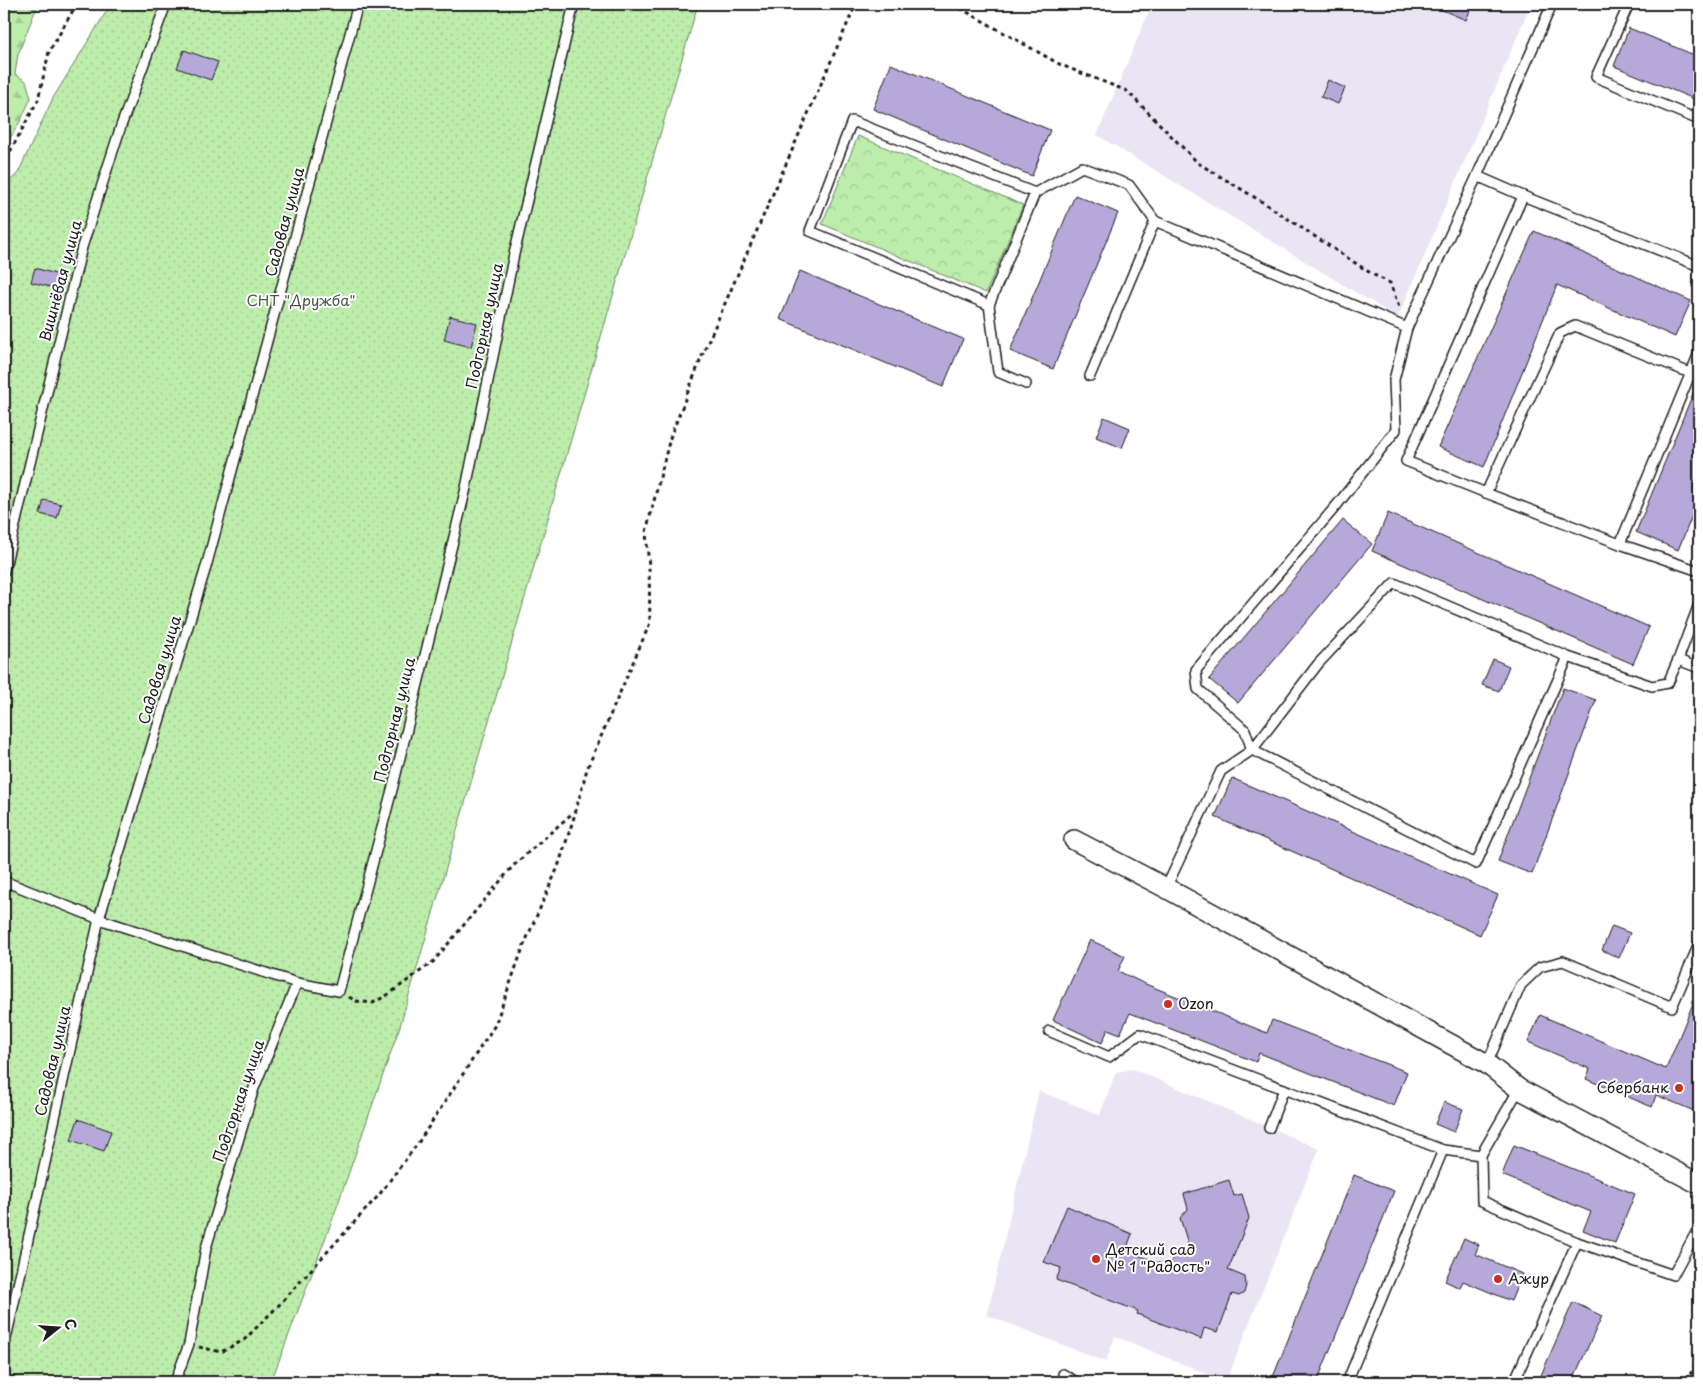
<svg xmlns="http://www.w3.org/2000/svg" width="1703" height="1386" font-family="'Playpen Sans',sans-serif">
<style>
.built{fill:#e9e5f4}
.forest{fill:url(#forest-firs);stroke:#6c8464}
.park{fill:url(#park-crowns);stroke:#6c8464}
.garden{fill:url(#garden-dots);stroke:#6c8464}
.building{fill:#b6a9da;stroke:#1c1c1c}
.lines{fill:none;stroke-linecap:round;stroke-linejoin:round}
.service-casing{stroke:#1c1c1c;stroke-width:12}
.minor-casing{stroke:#1c1c1c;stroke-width:22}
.path{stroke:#1c1c1c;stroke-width:3;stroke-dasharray:4 4;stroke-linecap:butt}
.service{stroke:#fff;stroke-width:9}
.minor{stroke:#fff;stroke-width:19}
.poi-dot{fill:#c8321e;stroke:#fff;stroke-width:2}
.labels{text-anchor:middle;stroke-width:4;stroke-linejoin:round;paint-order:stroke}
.street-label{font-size:15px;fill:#1c1c1c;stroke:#fff}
.park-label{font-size:15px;fill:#4c5b47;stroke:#fff}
.poi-label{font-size:15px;fill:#1c1c1c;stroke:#fff;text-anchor:start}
</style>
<defs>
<pattern id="forest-firs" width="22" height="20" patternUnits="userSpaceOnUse" patternTransform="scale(1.25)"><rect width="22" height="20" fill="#bdedab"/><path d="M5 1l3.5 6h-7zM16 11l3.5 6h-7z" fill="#a2cb93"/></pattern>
<pattern id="park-crowns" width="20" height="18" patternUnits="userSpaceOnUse" patternTransform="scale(1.25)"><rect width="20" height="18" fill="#bdedab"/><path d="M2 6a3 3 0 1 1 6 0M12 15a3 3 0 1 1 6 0" fill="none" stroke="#a2cb93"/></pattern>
<pattern id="garden-dots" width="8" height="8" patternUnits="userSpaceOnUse" patternTransform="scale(1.25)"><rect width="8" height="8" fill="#bdedab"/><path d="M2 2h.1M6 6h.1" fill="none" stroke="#a2cb93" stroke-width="1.8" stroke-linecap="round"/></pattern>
</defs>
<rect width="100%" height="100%" fill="#fff"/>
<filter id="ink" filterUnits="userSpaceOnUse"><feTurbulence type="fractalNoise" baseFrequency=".02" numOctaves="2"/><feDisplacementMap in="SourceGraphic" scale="10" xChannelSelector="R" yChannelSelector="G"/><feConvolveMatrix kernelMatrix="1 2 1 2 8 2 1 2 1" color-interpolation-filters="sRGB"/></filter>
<g filter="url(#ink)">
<!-- built -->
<g class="built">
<path d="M1152 4H1531L1398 318 1097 135Z"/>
<path d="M1133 1069 1319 1149 1226 1382 1115 1336 1106 1362 987 1315 1039 1091 1100 1115 1116 1072Z"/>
</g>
<!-- forest -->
<path class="forest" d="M8 4H38L18 54 15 74 26 81 31 98 21 120 4 148V16Z"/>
<!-- park -->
<path class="park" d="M858 136 1023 205 986 293 822 224Z"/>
<!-- garden -->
<path class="garden" d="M111 4H698L400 1026 333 1218 271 1382H4V187L18 173 53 98Z"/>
<!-- building -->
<g class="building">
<path d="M1428 4H1473L1466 20Z"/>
<path d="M1629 28 1699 57V101L1614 66Z"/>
<path d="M184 50 218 62 211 80 177 68Z"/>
<path d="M891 64 1050 130 1032 176 873 109Z"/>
<path d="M1328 80 1345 88 1338 104 1321 97Z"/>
<path d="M1075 195 1118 213 1053 369 1010 351Z"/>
<path d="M1534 231 1691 301 1675 337 1557 285 1484 467 1438 447Z"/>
<path d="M35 268 62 276 58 289 31 282Z"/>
<path d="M800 271 963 339 943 387 780 319Z"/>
<path d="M450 316 477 323 471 347 444 340Z"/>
<path d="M1699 379V499L1678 550 1636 532Z"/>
<path d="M1104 417 1130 428 1122 448 1096 437Z"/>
<path d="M44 500 61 504 57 518 40 514Z"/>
<path d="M1388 513 1649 627 1633 664 1372 551Z"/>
<path d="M1343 520 1372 544 1238 703 1209 679Z"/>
<path d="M1493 659 1509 666 1499 691 1482 685Z"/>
<path d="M1563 688 1596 700 1532 874 1498 861Z"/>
<path d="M1232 778 1498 895 1480 935 1215 817Z"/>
<path d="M1612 926 1630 933 1619 958 1602 950Z"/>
<path d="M1090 940 1125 956 1118 971 1143 983 1267 1033 1272 1020 1407 1072 1394 1106 1259 1053 1256 1062 1130 1013 1120 1034 1108 1029 1102 1043 1053 1020Z"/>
<path d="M1699 989V1113L1656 1095 1652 1107 1586 1079 1590 1069 1528 1042 1540 1015 1666 1069Z"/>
<path d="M1444 1102 1463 1109 1454 1132 1435 1124Z"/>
<path d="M78 1119 111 1131 104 1151 71 1140Z"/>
<path d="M1514 1145 1635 1194 1615 1243 1583 1230 1591 1212 1502 1175Z"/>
<path d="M1354 1175 1394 1191 1317 1382H1271Z"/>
<path d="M1229 1180 1234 1196 1242 1194 1249 1218 1228 1270 1245 1277 1246 1285 1244 1293 1239 1296 1232 1294 1218 1332 1204 1328 1201 1339 1137 1314 1138 1311 1056 1280 1061 1268 1044 1262 1067 1206 1132 1234 1126 1250 1169 1267 1175 1251 1192 1256 1180 1218 1188 1209 1184 1194Z"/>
<path d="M1464 1238 1479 1245 1475 1254 1522 1274 1511 1301 1463 1281 1460 1288 1445 1281Z"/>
<path d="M1573 1302 1602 1316 1572 1382H1538Z"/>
</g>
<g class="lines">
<defs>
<g id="service">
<path d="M1629 4 1596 77 1699 120"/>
<path d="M1477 176 1523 196"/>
<path d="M1035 193 852 121 810 231 989 305 1035 193 1082 167 1129 185 1155 221 1407 328 1477 176 1552 4"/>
<path d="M989 305 998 372 1026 384"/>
<path d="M1690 373 1575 326 1560 333 1486 493 1620 544 1699 571"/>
<path d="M1090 376 1155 221"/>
<path d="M1486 493 1406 461 1523 196 1699 266"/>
<path d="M1620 544 1699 353"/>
<path d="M4 571 82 247 121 126 166 4"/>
<path d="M1699 604 1678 660 1699 668"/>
<path d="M1568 657 1476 864 1252 750 1318 664 1394 583 1568 657 1652 686 1668 683 1678 660"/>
<path d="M4 881 99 919 297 983"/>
<path d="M1166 888 1221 771 1252 750 1245 730 1198 689 1196 670 1337 505 1396 430 1394 380 1407 328"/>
<path d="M1049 1031 1109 1057 1140 1034 1443 1150 1481 1155"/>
<path d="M1487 1064 1521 985 1540 967 1563 961 1672 1007 1699 944"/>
<path d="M1519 1089 1481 1155 1482 1201 1577 1242 1673 1275 1699 1227"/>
<path d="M1269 1128 1284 1089"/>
<path d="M4 1348 99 919 206 567 358 4"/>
<path d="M1063 1374 1076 1382"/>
<path d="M175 1382 189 1344 206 1248 254 1088 297 983 339 991 393 786 466 488 514 254 574 4"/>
<path d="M1347 1382 1443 1150"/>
<path d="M1514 1382 1577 1242"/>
</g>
<path id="minor" d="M1074 840 1166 888 1487 1064 1519 1089 1699 1184"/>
</defs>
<!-- service casing -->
<use href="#service" class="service-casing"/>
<!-- minor casing -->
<use href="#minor" class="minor-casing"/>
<!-- path -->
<g class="path">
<path d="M953 4 1061 65 1127 91 1198 163 1264 203 1372 274 1390 283 1400 310"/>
<path d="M4 157 11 150 38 100 49 52 75 7 79 4"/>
<path d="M349 997 356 1001 373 1003 389 994 433 962 513 866 576 810 587 769 650 623 649 567 646 532 670 438 702 356 856 4"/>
<path d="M199 1347 221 1352 244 1340 278 1306 379 1195 418 1143 495 1025 524 945 558 867 576 811"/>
<path d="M1687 1382 1699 1355"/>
</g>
<!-- service -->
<use href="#service" class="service"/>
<!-- minor -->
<use href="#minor" class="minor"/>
</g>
</g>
<!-- markers -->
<g class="poi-dot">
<circle cx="1168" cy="1004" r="5"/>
<circle cx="1679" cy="1088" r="5"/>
<circle cx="1096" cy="1259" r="5"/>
<circle cx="1498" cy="1279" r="5"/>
</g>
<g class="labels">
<!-- street labels -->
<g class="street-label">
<text transform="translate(285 222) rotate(-75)" y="5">Садовая улица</text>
<text transform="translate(61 281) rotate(-75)" y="5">Вишнёвая улица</text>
<text transform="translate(485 326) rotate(-78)" y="5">Подгорная улица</text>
<text transform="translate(160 670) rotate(-73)" y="5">Садовая улица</text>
<text transform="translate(395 720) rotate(-76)" y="5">Подгорная улица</text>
<text transform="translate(53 1061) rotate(-77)" y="5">Садовая улица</text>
<text transform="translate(239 1101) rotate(-71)" y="5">Подгорная улица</text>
</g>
<!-- park labels -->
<g class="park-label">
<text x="301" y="306">СНТ "Дружба"</text>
</g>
<!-- poi labels -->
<g class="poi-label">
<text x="1178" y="1009">Ozon</text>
<text x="1669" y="1093" text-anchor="end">Сбербанк</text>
<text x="1106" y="1255">Детский сад<tspan x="1106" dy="17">№ 1 "Радость"</tspan></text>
<text x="1508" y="1284">Ажур</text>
</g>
</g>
<!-- margin -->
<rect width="1703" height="1386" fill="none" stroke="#fff" stroke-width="20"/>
<rect x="10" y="10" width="1683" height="1366" fill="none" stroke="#1c1c1c" stroke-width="2" filter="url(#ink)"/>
<!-- north arrow -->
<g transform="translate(58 1328) rotate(73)" stroke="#ffffff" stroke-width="4" paint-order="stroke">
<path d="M0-4L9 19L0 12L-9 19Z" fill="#1c1c1c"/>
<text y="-8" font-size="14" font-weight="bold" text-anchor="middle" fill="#1c1c1c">С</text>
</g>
</svg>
